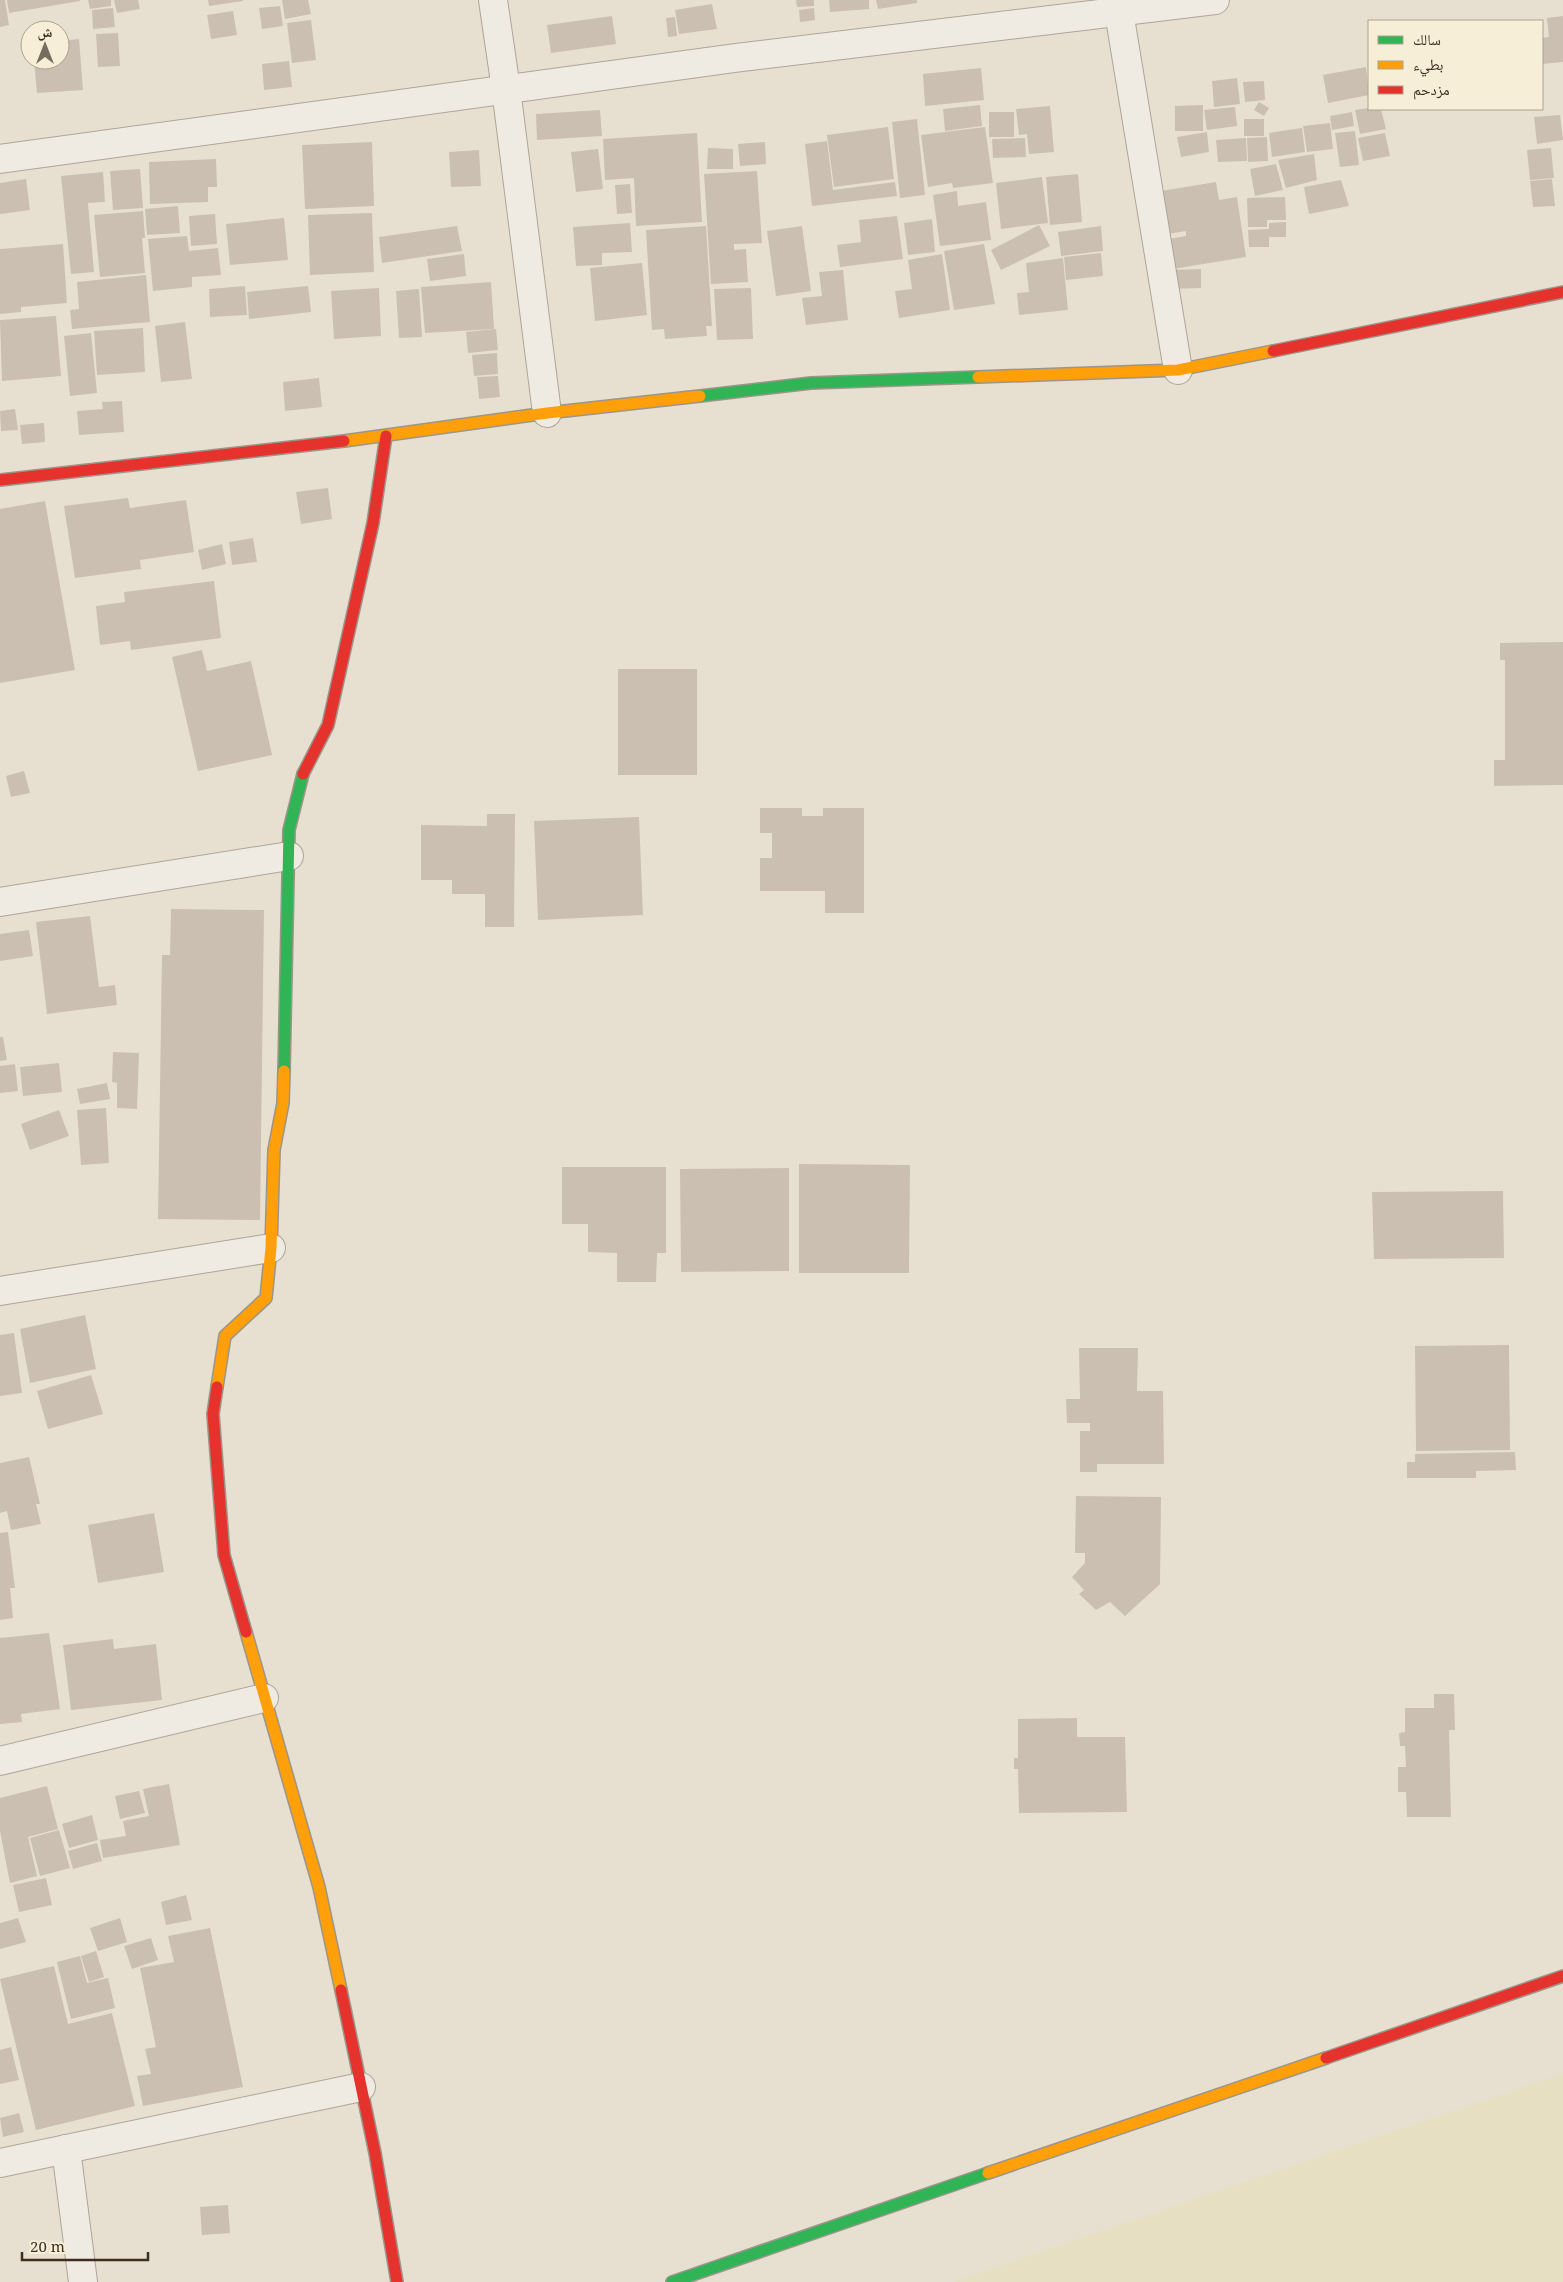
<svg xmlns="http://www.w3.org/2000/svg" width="1563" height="2282" font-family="'Noto Serif','Noto Naskh Arabic',serif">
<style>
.farmland{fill:#e6dfc2}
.building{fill:#cbbfb2}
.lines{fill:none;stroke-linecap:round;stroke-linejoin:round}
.street-casing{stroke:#ada599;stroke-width:30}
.fast-casing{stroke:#9c958a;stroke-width:14}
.slow-casing{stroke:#9c958a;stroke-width:14}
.jam-casing{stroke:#9c958a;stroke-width:14}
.street{stroke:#efebe3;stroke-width:28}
.fast{stroke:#30b455;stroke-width:11}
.slow{stroke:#ff9f0a;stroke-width:11}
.jam{stroke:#e5322d;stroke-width:11}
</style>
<rect width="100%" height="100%" fill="#e7e0d1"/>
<!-- farmland -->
<path class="farmland" d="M1563 2073V2282H952Z"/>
<!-- building -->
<g class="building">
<path d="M0 0H5L9 25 0 27Z"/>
<path d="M7 0H80V1L9 13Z"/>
<path d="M88 0H111V6L90 9Z"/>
<path d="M114 0H138L140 9 117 13Z"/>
<path d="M208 0H243V1L209 6Z"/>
<path d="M282 0H308L311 14 285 19Z"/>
<path d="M796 0H814V6L797 7Z"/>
<path d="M829 0H869V9L830 12Z"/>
<path d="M876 0H917V3L878 9Z"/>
<path d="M712 4 717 29 679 34 675 10Z"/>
<path d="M280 6 283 26 262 29 259 8Z"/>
<path d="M113 8 115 27 93 29 92 10Z"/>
<path d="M814 8 815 20 800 22 799 10Z"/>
<path d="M233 11 237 35 211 39 207 15Z"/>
<path d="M612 16 616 44 551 53 547 25Z"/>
<path d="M1563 16V62L1542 64V38L1549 37 1547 18Z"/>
<path d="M675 17 677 36 668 37 666 18Z"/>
<path d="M311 20 316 60 292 63 287 23Z"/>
<path d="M118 33 120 66 98 67 96 34Z"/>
<path d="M79 39 83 90 37 93 34 60H60V41Z"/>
<path d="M289 61 292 87 264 90 262 64Z"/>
<path d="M1366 67 1369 95 1328 103 1323 75Z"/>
<path d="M981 68 984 100 925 106 923 74Z"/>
<path d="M1237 78 1240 104 1214 107 1212 81Z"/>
<path d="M1264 81 1265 100 1245 102 1243 82Z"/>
<path d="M1259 102 1269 108 1264 116 1254 110Z"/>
<path d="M980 105 982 126 945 131 943 109Z"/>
<path d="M1203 105V131H1175V106Z"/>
<path d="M1050 106 1054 152 1029 154 1027 134 1019 135 1016 109Z"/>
<path d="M1235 107 1237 126 1207 130 1204 110Z"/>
<path d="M1369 108 1381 109 1386 129 1360 134 1355 110Z"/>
<path d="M600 110 602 136 537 140 536 114Z"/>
<rect x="989" y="112" width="25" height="25"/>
<path d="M1352 112 1354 126 1332 130 1330 116Z"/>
<path d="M1560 115 1563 140 1537 144 1534 117Z"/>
<path d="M917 119 925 195 900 198 892 122Z"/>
<rect x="1244" y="119" width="20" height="17"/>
<path d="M1330 123 1333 149 1307 152 1303 126Z"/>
<path d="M888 127 894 179 834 187 827 135Z"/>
<path d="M985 127 993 183 953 188 952 183 928 187 921 135Z"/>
<path d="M1302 128 1305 152 1272 157 1269 133Z"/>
<path d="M1355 131 1359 165 1340 167 1335 133Z"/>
<path d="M1207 132 1209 152 1181 157 1177 137Z"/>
<path d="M697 133 702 222 636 226 634 178 605 180 603 139Z"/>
<path d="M1385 133 1390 156 1363 161 1358 138Z"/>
<path d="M1267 137 1268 161 1248 162 1247 138Z"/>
<path d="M1025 138 1026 157 993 158 992 139Z"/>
<path d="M1246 138 1247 161 1218 162 1216 140Z"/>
<path d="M827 141 833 190 895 182 897 196 812 206 805 144Z"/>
<path d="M372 142 374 206 305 209 302 145Z"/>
<path d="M765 142 766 164 740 166 738 144Z"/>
<path d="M708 148 733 149V169H707Z"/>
<path d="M1551 148 1554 178 1530 180 1527 150Z"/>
<path d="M598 149 603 189 576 192 571 152Z"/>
<path d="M479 150 481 186 451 187 449 152Z"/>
<path d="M1314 154 1317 180 1286 188 1278 160Z"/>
<path d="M216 159 217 187H208V202L150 204 149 162Z"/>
<path d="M1276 164 1283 190 1255 196 1250 169Z"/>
<path d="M140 169 143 208 113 210 110 171Z"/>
<path d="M757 171 762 243 734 244V250L746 249 748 282 711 284 704 174Z"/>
<path d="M103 172 105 202 88 203 94 272 71 274 61 176Z"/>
<path d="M1078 174 1082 222 1050 225 1046 177Z"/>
<path d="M1042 177 1048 223 1001 229 996 183Z"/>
<path d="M26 179 30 210 0 214V183Z"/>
<path d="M1552 179 1555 206 1533 207 1530 181Z"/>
<path d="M1341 180 1349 206 1309 214 1304 187Z"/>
<path d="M1216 182 1219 200 1237 197 1246 257 1173 269 1169 239 1186 236V231L1162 235 1155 192Z"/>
<path d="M630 184 632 213 617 214 615 185Z"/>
<path d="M957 191 958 206 986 202 991 240 940 246 933 195Z"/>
<path d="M1285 197 1286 220H1267V227H1248L1247 198Z"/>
<path d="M178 206 180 233 147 235 145 209Z"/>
<path d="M143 211 145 238H142L145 273 100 277 94 215Z"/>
<path d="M372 213 374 272 310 275 308 215Z"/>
<path d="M215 214 217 244 191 246 189 216Z"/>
<path d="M897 216 903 259 840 267 837 245 861 242 859 220Z"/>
<path d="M284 218 288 260 230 265 226 224Z"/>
<path d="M932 219 935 252 908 255 904 223Z"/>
<path d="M1286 222V237H1269V247H1249L1248 230 1269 229V223Z"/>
<path d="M630 223 632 252 602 253V265L576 266 573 227Z"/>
<path d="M1039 225 1050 246 1001 270 991 250Z"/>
<path d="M457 226 462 251 382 263 379 237Z"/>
<path d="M706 226 712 326H706L707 336 665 339 664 329 652 330 646 230Z"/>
<path d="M802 226 811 291 776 296 767 231Z"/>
<path d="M1101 226 1103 251 1061 256 1058 232Z"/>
<path d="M187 236 189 251 218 248 221 275 192 277V287L153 291 148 239Z"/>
<path d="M63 244 67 303 21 307V312L0 314V249Z"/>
<path d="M984 244 995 304 954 310 944 251Z"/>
<path d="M1101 253 1103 276 1066 280 1064 257Z"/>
<path d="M464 254 466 276 430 281 427 259Z"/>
<path d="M942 254 950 310 899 318 895 291 912 289 908 260Z"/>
<path d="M1063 258 1068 310 1019 315 1017 293 1029 292 1026 263Z"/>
<path d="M642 263 647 315 595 321 590 268Z"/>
<path d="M1201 269V288L1173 289 1172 270Z"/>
<path d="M843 270 848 320 806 325 802 298 822 296 819 272Z"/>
<path d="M146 275 150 322 72 329 70 310 79 309 77 282Z"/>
<path d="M491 282 494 329 425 333 421 287Z"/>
<path d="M245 286 247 315 210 317 209 289Z"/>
<path d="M308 286 311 312 249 319 247 292Z"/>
<path d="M379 288 381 336 334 339 331 291Z"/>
<path d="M751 288 753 339 717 340 714 289Z"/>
<path d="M419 289 422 337 399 338 396 291Z"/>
<path d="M56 316 61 376 2 381 0 320Z"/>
<path d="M185 322 192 379 161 382 155 326Z"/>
<path d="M143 328 145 372 97 375 94 331Z"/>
<path d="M496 329 498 350 468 353 466 332Z"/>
<path d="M91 333 97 393 70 396 64 336Z"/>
<path d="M497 353 498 374 474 376 472 355Z"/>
<path d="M498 376 500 397 479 399 477 377Z"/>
<path d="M319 378 322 407 285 411 283 382Z"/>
<path d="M122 401 124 432 79 435 77 411 103 409 102 402Z"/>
<path d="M15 409 18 430 1 431 0 411Z"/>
<path d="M44 423 45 442 22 444 20 425Z"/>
<path d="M328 488 332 519 301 524 296 492Z"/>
<path d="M128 498 130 508 186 500 194 552 140 560 141 569 75 578 64 506Z"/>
<path d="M45 501 75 670 0 683V509Z"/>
<path d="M253 538 257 562 232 565 229 542Z"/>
<path d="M222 544 226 564 202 570 198 550Z"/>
<path d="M214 581 221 638 131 650 130 641 100 645 96 606 125 602 124 592Z"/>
<path d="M1563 642V785L1494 786V760H1505V660H1500V643Z"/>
<path d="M202 650 207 671 251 661 272 755 198 771 172 657Z"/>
<rect x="618" y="669" width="79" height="106"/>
<path d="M24 771 30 793 11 797 6 776Z"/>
<path d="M760 808H802V816H823V808H864V913H825V891H760V858H772V833H760Z"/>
<path d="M487 814H515L514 927H485V894H452V880H421V825L487 826Z"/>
<path d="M639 817 643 915 538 920 534 821Z"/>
<path d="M171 909 264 910 260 1220 158 1219 162 955H170Z"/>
<path d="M90 916 99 987 115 985 117 1005 47 1014 36 922Z"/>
<path d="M29 930 33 956 0 961V934Z"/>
<path d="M0 1037H3L7 1060 0 1061Z"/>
<path d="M113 1052 139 1053 137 1109 117 1108V1083L112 1082Z"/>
<path d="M59 1063 62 1092 23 1096 20 1067Z"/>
<path d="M15 1064 18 1091 0 1093V1066Z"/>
<path d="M107 1083 110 1099 80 1104 77 1089Z"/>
<path d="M106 1108 109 1163 81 1165 77 1110Z"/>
<path d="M59 1110 69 1136 30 1150 21 1124Z"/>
<path d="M799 1164 910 1165 909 1273H799Z"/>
<path d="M562 1167H666V1253H657L656 1282H617V1253L588 1252V1224H562Z"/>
<path d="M789 1168V1271L681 1272 680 1169Z"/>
<path d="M1503 1191 1504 1258 1374 1259 1372 1192Z"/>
<path d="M85 1315 96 1369 30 1383 20 1329Z"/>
<path d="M14 1333 22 1393 0 1396V1335Z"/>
<path d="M1509 1345 1510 1450 1416 1451 1415 1346Z"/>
<path d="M1079 1348H1138L1137 1391H1163L1164 1464H1097V1472H1080V1431H1090V1423H1067L1066 1399H1080Z"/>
<path d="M91 1375 103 1414 48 1429 37 1391Z"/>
<path d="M1515 1452 1516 1470 1476 1471V1478H1407V1462H1415V1454Z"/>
<path d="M29 1457 40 1504H36L41 1524 11 1530 7 1511 0 1513V1463Z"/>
<path d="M1076 1496 1161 1497 1160 1584 1125 1616 1110 1602 1096 1610 1079 1594 1084 1590 1072 1577 1085 1563V1553H1075Z"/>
<path d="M154 1513 164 1572 98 1583 88 1525Z"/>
<path d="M8 1532 15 1588H10L13 1618 0 1620V1533Z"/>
<path d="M49 1633 60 1709 21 1714 22 1722 0 1724V1638Z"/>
<path d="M113 1639 114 1649 156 1644 162 1700 71 1710 63 1645Z"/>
<path d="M1434 1694H1454L1455 1730H1449L1451 1817H1407L1406 1792H1398V1767H1406L1405 1746H1400L1399 1733 1405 1732V1708H1434Z"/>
<path d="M1077 1718V1737H1125L1127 1812 1019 1813 1018 1769H1014V1758H1018V1719Z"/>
<path d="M169 1784 180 1845 103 1858 100 1840 126 1836 123 1821 149 1816 143 1789Z"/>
<path d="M47 1786 58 1829 28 1837 37 1876 10 1883 0 1831V1798Z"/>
<path d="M139 1791 145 1813 120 1819 115 1796Z"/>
<path d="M92 1815 98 1840 69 1848 62 1824Z"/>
<path d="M59 1830 70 1868 40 1876 30 1838Z"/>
<path d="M97 1843 102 1861 73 1869 68 1851Z"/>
<path d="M46 1878 52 1905 19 1912 13 1885Z"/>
<path d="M186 1895 192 1920 166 1925 161 1902Z"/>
<path d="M18 1918 26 1942 0 1949V1923Z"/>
<path d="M120 1918 127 1942 98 1951 90 1928Z"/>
<path d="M210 1928 243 2087 143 2106 137 2076 151 2074 145 2049 156 2047 140 1968 174 1962 168 1936Z"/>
<path d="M151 1938 158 1960 132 1969 124 1946Z"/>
<path d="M96 1951 104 1977 89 1982 81 1956Z"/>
<path d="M80 1956 87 1983 108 1978 115 2008 71 2019 57 1962Z"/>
<path d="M54 1966 68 2024 112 2013 135 2106 36 2130 0 1979Z"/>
<path d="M11 2047 19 2080 0 2084V2050Z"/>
<path d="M19 2113 24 2132 3 2137 0 2118Z"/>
<path d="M228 2205 230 2233 202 2235 200 2207Z"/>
</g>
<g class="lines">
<defs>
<g id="street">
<path d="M493 0 506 89 547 413"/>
<path d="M1117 0 1178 370"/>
<path d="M0 159 735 58 1215 0"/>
<path d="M0 902 289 856"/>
<path d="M0 1291 271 1248"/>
<path d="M0 1761 264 1698"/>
<path d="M66 2149 83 2282"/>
<path d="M0 2163 361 2087"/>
</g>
<g id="fast">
<path d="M700 396 811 383 978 377"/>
<path d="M284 1071 289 830 303 774"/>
<path d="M672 2282 988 2173"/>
</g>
<g id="slow">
<path d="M978 377 1178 370 1273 351"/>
<path d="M344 441 547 413 700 396"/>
<path d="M217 1387 225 1336 266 1298 271 1248 274 1150 283 1103 284 1071"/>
<path d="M246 1632 319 1887 341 1990"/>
<path d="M988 2173 1326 2058"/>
</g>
<g id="jam">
<path d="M1273 351 1563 292"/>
<path d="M0 480 344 441"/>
<path d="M303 774 328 725 373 523 386 436"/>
<path d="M217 1387 213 1414 224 1555 246 1632"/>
<path d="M341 1990 375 2153 397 2282"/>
<path d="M1326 2058 1563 1976"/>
</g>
</defs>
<!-- street casing -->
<use href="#street" class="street-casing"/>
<!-- fast casing -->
<use href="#fast" class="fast-casing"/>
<!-- slow casing -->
<use href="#slow" class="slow-casing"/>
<!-- jam casing -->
<use href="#jam" class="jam-casing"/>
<!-- street -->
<use href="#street" class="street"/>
<!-- fast -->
<use href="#fast" class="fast"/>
<!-- slow -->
<use href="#slow" class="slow"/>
<!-- jam -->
<use href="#jam" class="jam"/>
</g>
<!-- legend -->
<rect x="1368" y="20" width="175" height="90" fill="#f7eed8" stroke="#ada18e"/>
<rect x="1378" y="36" width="25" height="8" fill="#30b455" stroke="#ada18e"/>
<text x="1413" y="45" font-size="15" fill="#3d2e20">سالك</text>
<rect x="1378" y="61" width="25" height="8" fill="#ff9f0a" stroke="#ada18e"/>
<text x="1413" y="70" font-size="15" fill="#3d2e20">بطيء</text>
<rect x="1378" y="86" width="25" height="8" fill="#e5322d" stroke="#ada18e"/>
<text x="1413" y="95" font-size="15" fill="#3d2e20">مزدحم</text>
<!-- north arrow -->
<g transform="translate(45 45)"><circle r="24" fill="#f7eed8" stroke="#ada18e"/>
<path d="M0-4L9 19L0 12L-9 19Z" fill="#786c5e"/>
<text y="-8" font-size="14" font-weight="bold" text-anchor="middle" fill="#3d2e20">ش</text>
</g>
<!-- scale -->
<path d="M22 2252v8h126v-8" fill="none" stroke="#3d2e20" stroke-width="2.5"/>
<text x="30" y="2252" font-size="15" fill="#3d2e20" stroke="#f7eed8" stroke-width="4" paint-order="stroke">20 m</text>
</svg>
